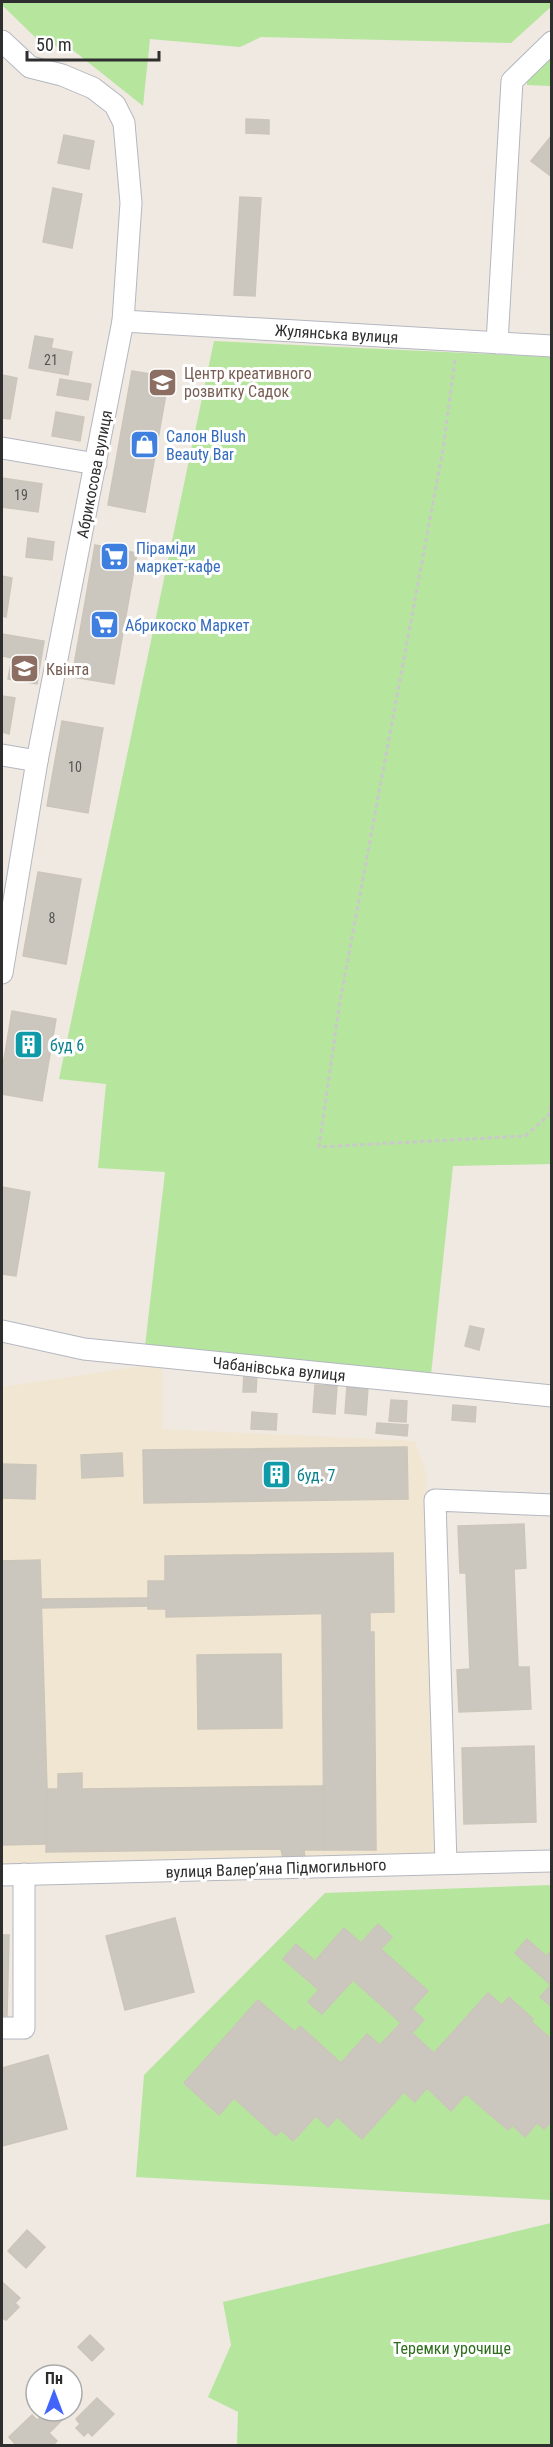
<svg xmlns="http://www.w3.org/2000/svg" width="553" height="2447" font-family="'Roboto Condensed',sans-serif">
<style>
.education{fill:#f0e6d1}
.green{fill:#b6e59e}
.building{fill:#cbc7bf;stroke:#cbc5ba;stroke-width:1.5}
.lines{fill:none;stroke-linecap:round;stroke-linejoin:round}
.minor-casing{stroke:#b4b7c1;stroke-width:23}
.path{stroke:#c9c9c9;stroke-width:3;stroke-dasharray:4.5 3;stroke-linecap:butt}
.minor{stroke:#fff;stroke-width:21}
.labels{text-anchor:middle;stroke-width:6;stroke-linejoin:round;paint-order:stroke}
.number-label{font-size:14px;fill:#555452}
.street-label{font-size:16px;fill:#2e2e2e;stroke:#fff}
.education-label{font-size:16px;fill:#785e54;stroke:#fff;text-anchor:start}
.shop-label{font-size:16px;fill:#366cbe;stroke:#fff;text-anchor:start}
.culture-label{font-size:16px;fill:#0d838f;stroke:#fff;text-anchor:start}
.park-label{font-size:16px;fill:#2c6e1b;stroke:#fff}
</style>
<rect width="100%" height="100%" fill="#efe9e1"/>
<!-- education -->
<path class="education" d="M162 1363V1429L415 1441 426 1473 435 1858 2 1865V1387Z"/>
<!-- green -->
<g class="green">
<path d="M2 2H551L552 6 511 43 261 37 240 47 150 39 143 106 74 51 40 42 2 5Z"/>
<path d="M551 58V86L527 85V79Z"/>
<path d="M214 341 551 357V1164L453 1166 430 1384 144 1355 165 1172 98 1168 106 1084 59 1079Z"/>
<path d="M551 1885V2200L136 2177 144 2075 325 1893Z"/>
<path d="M551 2223V2445H237L238 2412 208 2397 231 2345 223 2302Z"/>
</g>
<!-- building -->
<g class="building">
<path d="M246 119 269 120V134L246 133Z"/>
<path d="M64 135 94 141 89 169 58 163Z"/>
<path d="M552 135V177L531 161Z"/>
<path d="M53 188 82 194 72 248 43 242Z"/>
<path d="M240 197 261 198 255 296 234 295Z"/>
<path d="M35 336 53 339 51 348 72 352 68 375 29 368Z"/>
<path d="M132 371 169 377 145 512 108 505Z"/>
<path d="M2 375 17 378 10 419 2 418Z"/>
<path d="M60 379 91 384 88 400 57 395Z"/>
<path d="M56 412 84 417 80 441 52 436Z"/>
<path d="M2 478 42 484 38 512 2 507Z"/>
<path d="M28 538 54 542 52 560 26 557Z"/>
<path d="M95 545 137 553 114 684 72 677Z"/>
<path d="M2 576 12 578 6 617 2 616Z"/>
<path d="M2 634 44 641 37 684 8 679 12 658 2 656Z"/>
<path d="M2 696 15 698 9 734 2 732Z"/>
<path d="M62 721 103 728 88 813 47 806Z"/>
<path d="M38 872 81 879 66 964 23 956Z"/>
<path d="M12 1011 56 1019 42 1101 2 1094V1071Z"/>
<path d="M2 1187 30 1192 16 1276 2 1274Z"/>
<path d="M470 1326 484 1329 479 1350 465 1346Z"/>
<path d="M244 1373 257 1374 256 1392H243Z"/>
<path d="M315 1385 337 1386 335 1414 313 1412Z"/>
<path d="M347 1386 368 1387 366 1415 345 1413Z"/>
<path d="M391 1400 407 1401 406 1422 389 1421Z"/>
<path d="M453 1405 476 1407 475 1422 452 1420Z"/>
<path d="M252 1412 277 1414 276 1430 251 1429Z"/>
<path d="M377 1423 408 1425 407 1436 376 1433Z"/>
<path d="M407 1447 408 1499 144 1503 143 1450Z"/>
<path d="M122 1453 123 1476 82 1478 81 1455Z"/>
<path d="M2 1464 36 1465 35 1499 2 1498Z"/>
<path d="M524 1524 526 1568 514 1569 518 1667H529L531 1709 459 1712 457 1670 470 1669 466 1573H460L458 1526Z"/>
<path d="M393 1553 394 1612 166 1617V1609H148V1581H165V1556Z"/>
<path d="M40 1560 47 1789 46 1844 2 1845V1561Z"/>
<path d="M148 1598V1606L42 1608V1599Z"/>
<path d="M322 1613H370V1632H374L376 1850H324Z"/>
<path d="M281 1654 282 1728 198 1729 197 1655Z"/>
<path d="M534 1746 536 1822 464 1824 462 1748Z"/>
<path d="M82 1773V1789L323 1786 324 1850H304L305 1858 283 1859 281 1849 46 1852 47 1789H58V1774Z"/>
<path d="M175 1918 194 1992 125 2010 106 1936Z"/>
<path d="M378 1924 392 1937 381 1949 428 1991 412 2009 424 2020 412 2033 434 2053 488 1993 502 2005 509 1997 533 2019 531 2021 552 2040V2121L544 2129 537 2123 525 2137 512 2125 508 2130 466 2094 451 2111 427 2088 415 2102 404 2092 362 2139 337 2117 328 2127 316 2116 293 2141 281 2130 276 2136 234 2098 219 2115 184 2083 258 2000 295 2032 300 2026 341 2063 367 2034 380 2045 401 2023 353 1980 322 2014 308 2002 319 1990 283 1959 296 1944 315 1961 344 1928 361 1943Z"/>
<path d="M2 1935H9L7 2016H2Z"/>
<path d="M527 1939 546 1956 552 1950V2007L540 1997 551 1985 515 1953Z"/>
<path d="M48 2055 67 2129 2 2146V2068Z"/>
<path d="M27 2230 45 2247 26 2268 8 2251Z"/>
<path d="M2 2282 20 2298 15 2303 19 2307 6 2320 2 2318Z"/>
<path d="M90 2335 104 2349 92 2361 78 2347Z"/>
<path d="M97 2398 114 2414 92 2436 88 2432 84 2436 76 2428 80 2424 76 2419Z"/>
<path d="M47 2411H53L62 2420 49 2433 57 2441 52 2446H17L9 2437 32 2415 37 2420Z"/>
</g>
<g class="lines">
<defs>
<g id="minor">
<path d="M2 41 30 67 62 75 93 88 115 105 124 123 131 203 123 321 37 761 2 973"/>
<path id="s1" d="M123 321 552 346"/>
<path d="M497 343 512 81 552 42"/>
<path d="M2 448 96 464"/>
<path d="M2 755 37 761"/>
<path id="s2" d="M2 1331 84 1349 552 1396"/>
<path d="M446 1863 435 1500 552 1505"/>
<path d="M2 1875 552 1861"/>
<path d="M2 2028H24V1874"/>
</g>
</defs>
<!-- minor casing -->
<use href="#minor" class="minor-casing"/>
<!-- path -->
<g class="path">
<path d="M455 360 443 449 339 1007 319 1147 525 1136 549 1115"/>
<path d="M552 1098 549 1115H552"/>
</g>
<!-- minor -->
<use href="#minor" class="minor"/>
</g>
<!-- icons -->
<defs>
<symbol id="school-square" viewBox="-11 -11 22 22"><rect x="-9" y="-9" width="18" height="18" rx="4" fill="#8d6e63" stroke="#fff"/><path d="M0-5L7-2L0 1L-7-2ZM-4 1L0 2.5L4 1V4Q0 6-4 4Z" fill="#fff"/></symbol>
<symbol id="shop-square" viewBox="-11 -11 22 22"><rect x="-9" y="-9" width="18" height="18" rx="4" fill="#3f7fe0" stroke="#fff"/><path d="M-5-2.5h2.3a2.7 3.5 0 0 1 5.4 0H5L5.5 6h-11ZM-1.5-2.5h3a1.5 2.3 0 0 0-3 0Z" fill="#fff"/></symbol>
<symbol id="supermarket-square" viewBox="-11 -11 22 22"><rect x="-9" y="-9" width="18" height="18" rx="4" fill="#3f7fe0" stroke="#fff"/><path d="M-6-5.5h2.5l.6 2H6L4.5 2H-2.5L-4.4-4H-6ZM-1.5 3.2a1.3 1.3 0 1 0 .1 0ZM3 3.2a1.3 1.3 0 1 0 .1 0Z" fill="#fff"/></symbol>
<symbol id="building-square" viewBox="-11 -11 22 22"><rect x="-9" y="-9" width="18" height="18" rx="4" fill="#0f9aa8" stroke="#fff"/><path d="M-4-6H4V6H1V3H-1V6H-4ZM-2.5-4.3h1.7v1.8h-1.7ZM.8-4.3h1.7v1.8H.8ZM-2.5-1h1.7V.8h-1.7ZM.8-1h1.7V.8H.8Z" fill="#fff"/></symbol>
</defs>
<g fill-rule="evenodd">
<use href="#school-square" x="146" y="366" width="33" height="33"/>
<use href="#shop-square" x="128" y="428" width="33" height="33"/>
<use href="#supermarket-square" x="98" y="540" width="33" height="33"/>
<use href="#supermarket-square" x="88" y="608" width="33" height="33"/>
<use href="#school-square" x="8" y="652" width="33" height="33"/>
<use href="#building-square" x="12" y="1028" width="33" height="33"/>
<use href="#building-square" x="260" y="1458" width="33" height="33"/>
</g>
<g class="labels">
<!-- number labels -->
<g class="number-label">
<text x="51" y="365">21</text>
<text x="21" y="500">19</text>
<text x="75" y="772">10</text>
<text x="52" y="923">8</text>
</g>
<!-- street labels -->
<g class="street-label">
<text dy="6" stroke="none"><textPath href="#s1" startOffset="214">Жулянська вулиця</textPath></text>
<text transform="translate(94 474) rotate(-79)" y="6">Абрикосова вулиця</text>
<text dy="6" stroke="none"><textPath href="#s2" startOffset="280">Чабанівська вулиця</textPath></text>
<text transform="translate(276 1868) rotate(-2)" y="6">вулиця Валерʼяна Підмогильного</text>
</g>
<!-- education labels -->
<g class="education-label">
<text x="184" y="379">Центр креативного<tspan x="184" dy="18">розвитку Садок</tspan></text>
<text x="46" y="675">Квінта</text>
</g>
<!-- shop labels -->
<g class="shop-label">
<text x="166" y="442">Салон Blush<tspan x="166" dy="18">Beauty Bar</tspan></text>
<text x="136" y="554">Піраміди<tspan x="136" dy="18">маркет-кафе</tspan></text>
<text x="125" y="631">Абрикоско Маркет</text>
</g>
<!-- culture labels -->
<g class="culture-label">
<text x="50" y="1051">буд 6</text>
<text x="297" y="1481">буд. 7</text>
</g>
<!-- park labels -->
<g class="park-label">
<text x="452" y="2354">Теремки урочище</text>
</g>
</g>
<!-- border -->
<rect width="553" height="2447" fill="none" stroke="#2e2e2e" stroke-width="6"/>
<!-- north arrow -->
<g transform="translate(54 2393)"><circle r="28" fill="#ffffff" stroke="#ababab" stroke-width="1.5"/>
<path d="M0-4.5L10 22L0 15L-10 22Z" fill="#4264fb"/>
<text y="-9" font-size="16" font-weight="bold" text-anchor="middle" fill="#2e2e2e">Пн</text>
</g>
<!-- scale -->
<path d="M27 51v9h132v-9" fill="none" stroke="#2e2e2e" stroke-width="3"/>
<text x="36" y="51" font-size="18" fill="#2e2e2e" stroke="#ffffff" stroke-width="4.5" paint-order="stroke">50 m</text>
</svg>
